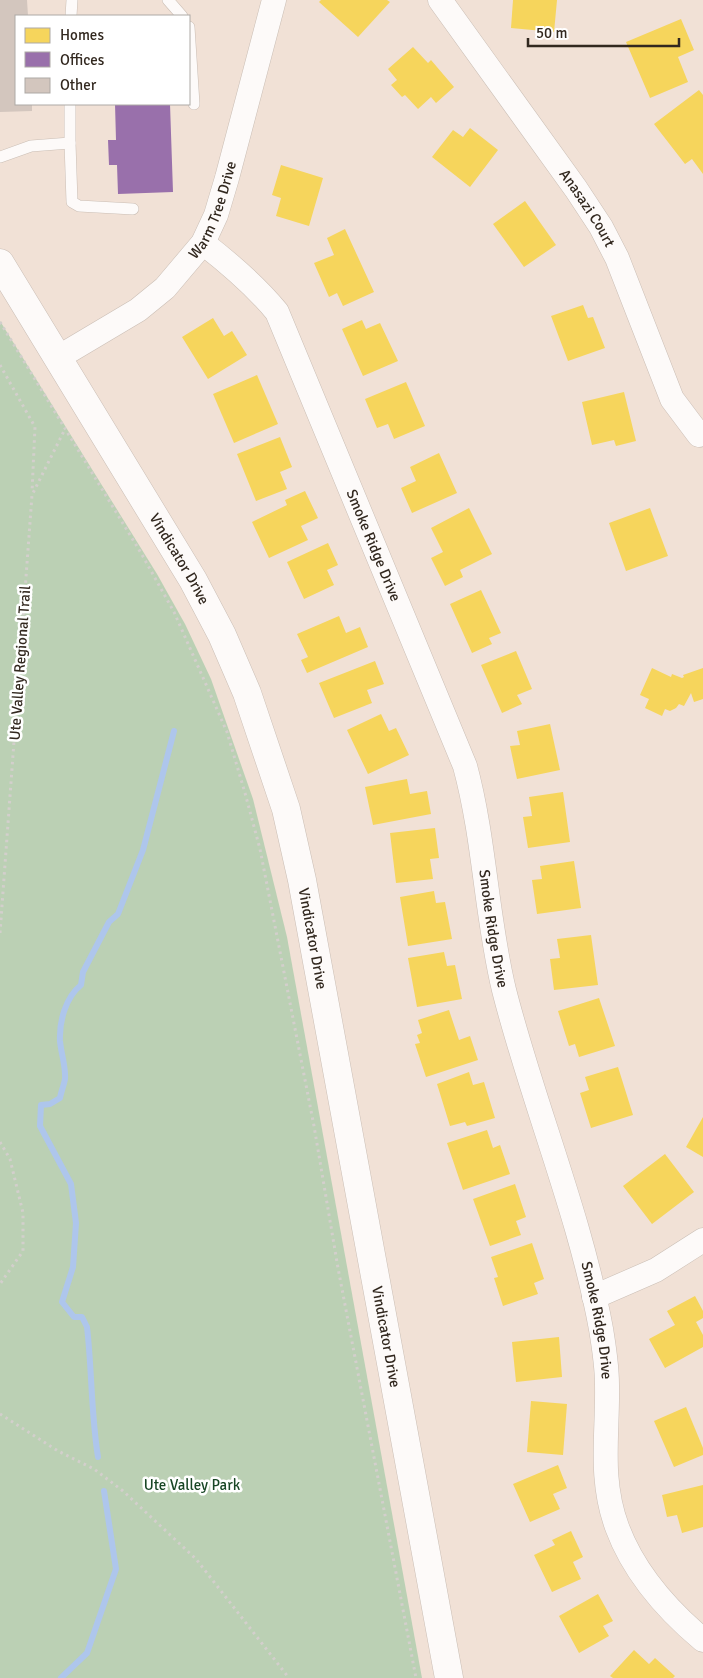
<svg xmlns="http://www.w3.org/2000/svg" width="703" height="1678" font-family="Signika,sans-serif">
<style>
.green{fill:#bbd0b4}
.homes{fill:#f6d55c}
.offices{fill:#9970ab}
.lines{fill:none;stroke-linecap:round;stroke-linejoin:round}
.stream{stroke:#aec6ec;stroke-width:6}
.building{fill:#d3c6be}
.lane-casing{stroke:#cabeb5;stroke-width:12}
.street-casing{stroke:#cabeb5;stroke-width:25}
.secondary-casing{stroke:#cabeb5;stroke-width:29}
.path{stroke:#d3cfcc;stroke-width:3;stroke-dasharray:2.5 4;stroke-linecap:butt}
.lane{stroke:#fdfaf9;stroke-width:11}
.street{stroke:#fdfaf9;stroke-width:24}
.secondary{stroke:#fdfaf9;stroke-width:28}
.labels{text-anchor:middle;stroke-width:5;stroke-linejoin:round;paint-order:stroke}
.street-label{font-size:15px;fill:#32281f;stroke:#fff}
.park-label{font-size:15px;fill:#184625;stroke:#fff}
</style>
<rect width="100%" height="100%" fill="#f1e1d6"/>
<!-- green -->
<path class="green" d="M0 321 157 574 185 624 211 679 253 799 287 937 422 1678H0Z"/>
<!-- homes -->
<g class="homes">
<path d="M321 0H387L390 2 358 37 319 2Z"/>
<path d="M513 0H557L554 32 511 28Z"/>
<path d="M681 19 694 50 678 57 688 82 650 98 626 42Z"/>
<path d="M413 47 428 63 431 60 454 87 436 103 431 97 418 109 405 95 402 97 391 85 397 80 388 69Z"/>
<path d="M699 90 703 95V174L692 159 685 164 654 124Z"/>
<path d="M470 128 498 150 470 187 432 157 453 130 463 137Z"/>
<path d="M281 165 323 178 309 226 276 216 281 198 272 195Z"/>
<path d="M525 201 556 245 524 267 493 224Z"/>
<path d="M345 229 374 292 343 306 337 293 329 297 314 263 334 255 327 238Z"/>
<path d="M583 305 588 318 593 317 605 348 568 361 551 316Z"/>
<path d="M213 318 224 336 232 331 247 355 208 379 182 337Z"/>
<path d="M362 320 366 329 380 323 398 361 363 376 342 329Z"/>
<path d="M257 375 278 424 234 443 213 394Z"/>
<path d="M406 382 425 426 394 439 388 424 377 428 365 399Z"/>
<path d="M624 392 636 441 616 446 614 440 592 445 582 402Z"/>
<path d="M280 437 292 467 280 472 287 489 256 501 237 454Z"/>
<path d="M439 453 457 493 412 513 401 488 416 481 410 467Z"/>
<path d="M305 491 318 518 301 526 308 540 269 558 252 522 287 505 285 500Z"/>
<path d="M469 508 492 554 460 570 463 577 445 586 431 558 443 552 431 528Z"/>
<path d="M650 508 668 556 626 571 609 523Z"/>
<path d="M328 543 338 565 327 570 334 585 304 599 287 562Z"/>
<path d="M481 590 501 633 489 638 492 644 472 653 450 604Z"/>
<path d="M339 616 346 633 360 627 368 647 307 673 301 660 308 657 297 634Z"/>
<path d="M516 651 532 689 517 695 522 704 502 713 481 665Z"/>
<path d="M375 661 384 684 367 690 372 703 334 718 319 683Z"/>
<path d="M652 668 671 677 672 674 682 678 684 677 683 675 703 668V699L694 702 691 693 684 706 679 704 676 708 670 711 665 709 662 716 645 708 649 699 640 695Z"/>
<path d="M381 714 389 731 396 728 409 755 368 774 347 730Z"/>
<path d="M550 724 560 770 517 779 510 746 520 745 517 731Z"/>
<path d="M407 779 410 794 427 791 431 814 373 825 365 787Z"/>
<path d="M563 792 570 842 528 848 523 817 532 816 529 797Z"/>
<path d="M435 828 439 858 430 859 433 879 396 883 390 833Z"/>
<path d="M574 861 581 908 537 914 532 880 542 879 540 866Z"/>
<path d="M434 891 436 903 445 902 452 939 408 946 400 897Z"/>
<path d="M591 935 598 985 554 990 550 959 560 958 557 939Z"/>
<path d="M444 952 447 966 455 965 462 999 417 1007 408 958Z"/>
<path d="M599 998 615 1046 579 1057 575 1044 569 1046 558 1011Z"/>
<path d="M449 1010 459 1040 470 1036 478 1060 426 1077 415 1044 420 1043 417 1035 422 1033 418 1020Z"/>
<path d="M618 1067 633 1115 591 1128 580 1093 589 1090 585 1077Z"/>
<path d="M469 1072 473 1085 484 1082 495 1118 467 1126 465 1122 450 1126 437 1084Z"/>
<path d="M703 1117V1157L686 1147Z"/>
<path d="M487 1130 493 1148 500 1145 510 1174 463 1190 447 1143Z"/>
<path d="M665 1154 694 1192 652 1224 623 1186Z"/>
<path d="M515 1184 526 1217 516 1221 521 1235 490 1246 473 1199Z"/>
<path d="M532 1243 544 1279 534 1283 538 1294 503 1306 494 1278 498 1277 491 1257Z"/>
<path d="M695 1296 703 1311V1318L696 1322 703 1335V1347L665 1368 649 1339 675 1325 667 1311Z"/>
<path d="M559 1337 562 1377 516 1382 512 1342Z"/>
<path d="M531 1401 567 1404 563 1455 527 1452Z"/>
<path d="M686 1407 703 1448V1455L674 1467 654 1421Z"/>
<path d="M558 1465 567 1488 553 1494 560 1509 530 1522 513 1484Z"/>
<path d="M703 1485V1527L682 1533 677 1515 667 1517 662 1495Z"/>
<path d="M571 1531 583 1557 573 1562 581 1579 552 1592 534 1555 555 1545 552 1540Z"/>
<path d="M598 1594 613 1621 603 1626 609 1636 579 1653 559 1616Z"/>
<path d="M634 1650 649 1664 655 1658 675 1676 673 1678H613L610 1676Z"/>
</g>
<!-- offices -->
<path class="offices" d="M115 104H170L173 192 118 194 117 165H109L108 140H116Z"/>
<g class="lines">
<!-- stream -->
<g class="stream">
<path d="M98 1457C91 1414 92 1370 87 1327L82 1317H74L62 1302 73 1267 76 1223 71 1184 40 1126 41 1105 50 1104 60 1098C61 1092 64 1085 65 1079 66 1067 61 1053 60 1041 59 1021 66 997 81 985L83 972 109 922 118 914 143 850 174 731"/>
<path d="M61 1678 87 1653 116 1569 104 1491"/>
</g>
</g>
<!-- building -->
<path class="building" d="M0 0H27L28 16H16V104H32V111L0 112Z"/>
<g class="lines">
<defs>
<g id="lane">
<path d="M168 0 182 16"/>
<path d="M71 16 72 0"/>
<path d="M189 27 194 104"/>
<path d="M70 143 72 202 79 206 133 209"/>
<path d="M0 157 31 146 70 143V104"/>
</g>
<g id="street">
<path id="s1" d="M440 0 576 189 601 227 617 258 672 399 699 435"/>
<path id="s2" d="M203 243C230 264 255 285 277 312L465 766C485 840 486 916 504 990 533 1104 580 1214 601 1329 604 1347 607 1366 607 1385 608 1435 599 1478 617 1527 634 1573 666 1609 703 1640"/>
<path id="s3" d="M59 357 138 310 165 288 203 243 216 215 227 178 274 0"/>
<path d="M594 1297 656 1270 703 1240"/>
</g>
<g id="secondary">
<path id="s4" d="M0 263 193 580 222 635 247 693 286 809 302 880 449 1678"/>
</g>
</defs>
<!-- lane casing -->
<use href="#lane" class="lane-casing"/>
<!-- street casing -->
<use href="#street" class="street-casing"/>
<!-- secondary casing -->
<use href="#secondary" class="secondary-casing"/>
<!-- path -->
<g class="path">
<path d="M0 322 141 553 174 612 227 732 245 793 260 849 314 1126 338 1268 416 1678"/>
<path d="M0 365 35 427 32 492"/>
<path d="M0 933 32 495 65 429"/>
<path d="M0 1142 10 1159 23 1213V1251L0 1284"/>
<path d="M0 1414 58 1451 94 1469 123 1491 196 1559 289 1678"/>
</g>
<!-- lane -->
<use href="#lane" class="lane"/>
<!-- street -->
<use href="#street" class="street"/>
<!-- secondary -->
<use href="#secondary" class="secondary"/>
</g>
<g class="labels">
<!-- street labels -->
<g class="street-label">
<text dy="5" stroke="none"><textPath href="#s1" startOffset="255">Anasazi Court</textPath></text>
<text dy="5" stroke="none"><textPath href="#s3" startOffset="220">Warm Tree Drive</textPath></text>
<text dy="5" stroke="none"><textPath href="#s2" startOffset="354">Smoke Ridge Drive</textPath></text>
<text dy="5" stroke="none"><textPath href="#s4" startOffset="346">Vindicator Drive</textPath></text>
<text transform="translate(20 663) rotate(-86)" y="5">Ute Valley Regional Trail</text>
<text dy="5" stroke="none"><textPath href="#s2" startOffset="758">Smoke Ridge Drive</textPath></text>
<text dy="5" stroke="none"><textPath href="#s4" startOffset="751">Vindicator Drive</textPath></text>
<text dy="5" stroke="none"><textPath href="#s2" startOffset="1164">Smoke Ridge Drive</textPath></text>
<text dy="5" stroke="none"><textPath href="#s4" startOffset="1156">Vindicator Drive</textPath></text>
</g>
<!-- park labels -->
<g class="park-label">
<text x="192" y="1490">Ute Valley Park</text>
</g>
</g>
<!-- legend -->
<rect x="15" y="15" width="175" height="90" fill="#ffffff" stroke="#ada9a5"/>
<rect x="25" y="28" width="25" height="15" fill="#f6d55c" stroke="#ada9a5"/>
<text x="60" y="40" font-size="15" fill="#32281f">Homes</text>
<rect x="25" y="52" width="25" height="15" fill="#9970ab" stroke="#ada9a5"/>
<text x="60" y="65" font-size="15" fill="#32281f">Offices</text>
<rect x="25" y="78" width="25" height="15" fill="#d3c6be" stroke="#ada9a5"/>
<text x="60" y="90" font-size="15" fill="#32281f">Other</text>
<!-- scale -->
<path d="M528 38v8h151v-8" fill="none" stroke="#32281f" stroke-width="2.5"/>
<text x="536" y="38" font-size="15" fill="#32281f" stroke="#ffffff" stroke-width="4" paint-order="stroke">50 m</text>
</svg>
